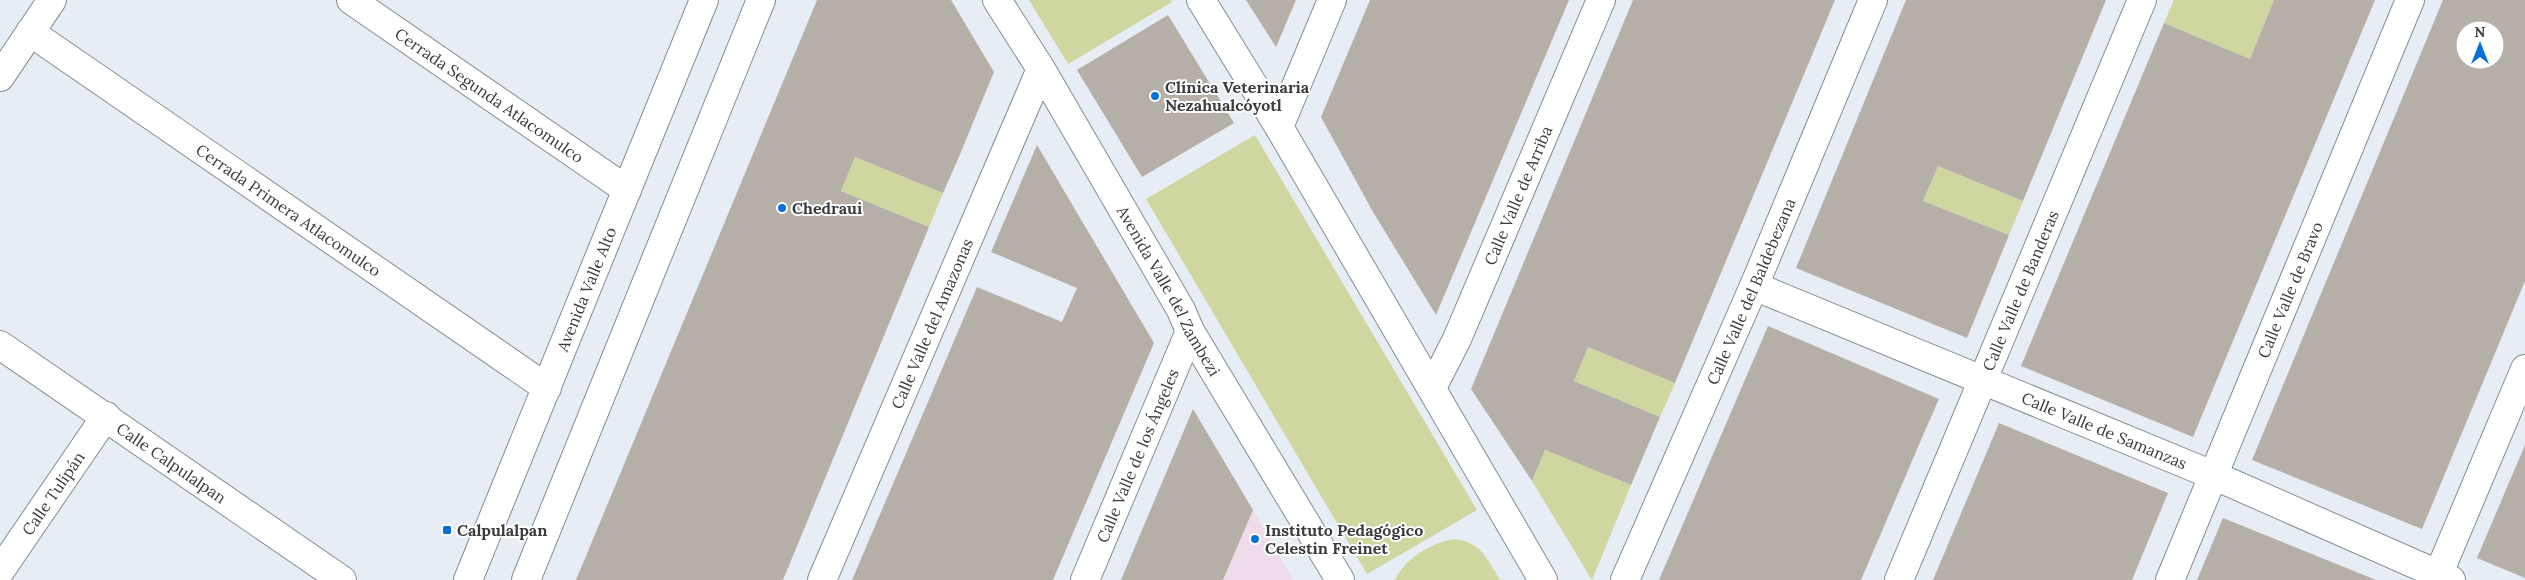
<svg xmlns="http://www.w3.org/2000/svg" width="2525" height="580" font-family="Lora,serif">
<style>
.education{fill:#f0dbea}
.green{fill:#cfd6a0}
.building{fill:#b6afa8;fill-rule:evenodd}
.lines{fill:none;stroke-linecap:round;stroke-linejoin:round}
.minor-casing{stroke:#858c92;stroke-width:30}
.minor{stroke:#fff;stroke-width:28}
.poi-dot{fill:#0871d9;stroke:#fff;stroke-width:2}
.labels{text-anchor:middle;stroke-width:4;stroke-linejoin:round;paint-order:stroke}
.poi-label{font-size:16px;font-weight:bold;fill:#393b3e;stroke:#fff;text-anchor:start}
.street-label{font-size:16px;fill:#393b3e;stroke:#fff}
</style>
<rect width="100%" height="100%" fill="#e6edf4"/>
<!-- education -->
<path class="education" d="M1253 510 1293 580H1223Z"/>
<!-- green -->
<g class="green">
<path d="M1029 0H1171L1172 2 1068 64Z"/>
<path d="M2174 0H2274L2250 59 2164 23Z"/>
<path d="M1255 135 1477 510 1367 574 1146 199Z"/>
<path d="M855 157 943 193 929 227 841 191Z"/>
<path d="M1938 166 2023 201 2009 235 1923 201Z"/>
<path d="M1588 347 1675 383 1660 417 1574 381Z"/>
<path d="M1545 450 1631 485 1592 580 1532 481Z"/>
<path d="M1454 539C1480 541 1488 560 1500 580H1395C1405 558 1431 543 1454 539Z"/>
</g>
<!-- building -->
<g class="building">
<path d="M817 0H951L994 72 958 159 943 193 855 157 841 191 929 227 783 580H576Z"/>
<path d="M1246 0H1296L1276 47Z"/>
<path d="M1370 0H1569L1436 315 1373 212 1321 117Z"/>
<path d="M1633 0H1835L1675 383 1588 347 1574 381 1660 417 1631 485 1545 450 1532 481 1471 389Z"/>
<path d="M1906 0H2106L2023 201 1938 166 1923 201 2009 235 1967 338 1796 268Z"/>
<path d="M2274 0H2375L2193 437 2021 366 2164 23 2250 59Z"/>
<path d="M2443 0H2525V281L2422 529 2252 460ZM2465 30H2495V60H2465Z"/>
<path d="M1168 15 1234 123 1142 177 1077 70Z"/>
<path d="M1037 145 1154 343 1053 580H852L977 287 1062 322 1077 288 991 252Z"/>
<path d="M1768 326 1939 399 1924 433 1861 580H1659Z"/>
<path d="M1193 409 1253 510 1223 580H1121Z"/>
<path d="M1999 423 2168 493 2132 580H1933Z"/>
<path d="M2525 445V578L2477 558Z"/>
<path d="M2223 518 2376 580H2197Z"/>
</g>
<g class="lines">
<defs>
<g id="minor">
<path id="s1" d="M351 0 627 190"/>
<path id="s2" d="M997 0 1041 69 1181 310 1190 331 1340 580"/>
<path d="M1201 0 1279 127 1543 580"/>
<path id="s3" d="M30 32 547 388"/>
<path d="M0 77 52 0"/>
<path d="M1279 127 1332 0"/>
<path id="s4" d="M1754 286 2215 476 2451 580"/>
<path id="s5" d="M0 345 342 580"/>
<path id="s6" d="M1432 388 1457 339 1601 0"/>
<path id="s7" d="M0 571 106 416"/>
<path id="s8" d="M468 580 704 0"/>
<path d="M526 580 761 0"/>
<path id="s9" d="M822 580 1041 69"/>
<path id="s10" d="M1085 580 1190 331"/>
<path id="s11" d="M1625 580 1754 286 1873 0"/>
<path id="s12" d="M1899 580 2142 0"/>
<path id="s13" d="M2170 580 2410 0"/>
<path d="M2436 580 2525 369"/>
</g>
</defs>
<!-- minor casing -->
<use href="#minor" class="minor-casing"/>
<!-- minor -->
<use href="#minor" class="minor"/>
</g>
<!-- markers -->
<g class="poi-dot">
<circle cx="1155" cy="96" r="5"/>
<circle cx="782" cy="208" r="5"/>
<rect x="442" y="525" width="10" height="10" rx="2.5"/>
<circle cx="1255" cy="539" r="5"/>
</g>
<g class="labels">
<!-- poi labels -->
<g class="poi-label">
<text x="1165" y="93">Clínica Veterinaria<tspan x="1165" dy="18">Nezahualcóyotl</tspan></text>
<text x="792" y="214">Chedraui</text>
<text x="457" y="536">Calpulalpan</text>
<text x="1265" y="536">Instituto Pedagógico<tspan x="1265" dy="18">Celestin Freinet</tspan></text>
</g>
<!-- street labels -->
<g class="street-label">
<text dy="6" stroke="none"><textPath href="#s1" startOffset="168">Cerrada Segunda Atlacomulco</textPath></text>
<text dy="6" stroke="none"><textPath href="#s6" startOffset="211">Calle Valle de Arriba</textPath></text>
<text dy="6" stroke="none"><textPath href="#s3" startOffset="314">Cerrada Primera Atlacomulco</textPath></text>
<text dy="6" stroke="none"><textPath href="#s8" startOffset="314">Avenida Valle Alto</textPath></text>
<text dy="6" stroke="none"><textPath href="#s2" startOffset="338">Avenida Valle del Zambezi</textPath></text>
<text dy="6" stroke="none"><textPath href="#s12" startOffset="314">Calle Valle de Banderas</textPath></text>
<text dy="6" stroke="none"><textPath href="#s13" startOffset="314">Calle Valle de Bravo</textPath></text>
<text dy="6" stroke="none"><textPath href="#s11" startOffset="315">Calle Valle del Baldebezana</textPath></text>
<text dy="6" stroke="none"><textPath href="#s9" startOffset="279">Calle Valle del Amazonas</textPath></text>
<text dy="6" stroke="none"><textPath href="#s4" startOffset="379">Calle Valle de Samanzas</textPath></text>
<text dy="6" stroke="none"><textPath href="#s10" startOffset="135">Calle Valle de los Ángeles</textPath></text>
<text dy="6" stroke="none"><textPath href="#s5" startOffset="208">Calle Calpulalpan</textPath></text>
<text dy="6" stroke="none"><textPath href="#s7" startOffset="94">Calle Tulipán</textPath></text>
</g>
</g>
<!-- north arrow -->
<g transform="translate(2480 45)"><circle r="24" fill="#ffffff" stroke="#b0b1b2"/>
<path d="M0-4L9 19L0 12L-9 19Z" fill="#0871d9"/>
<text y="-8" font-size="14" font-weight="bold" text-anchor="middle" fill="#393b3e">N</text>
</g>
</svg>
